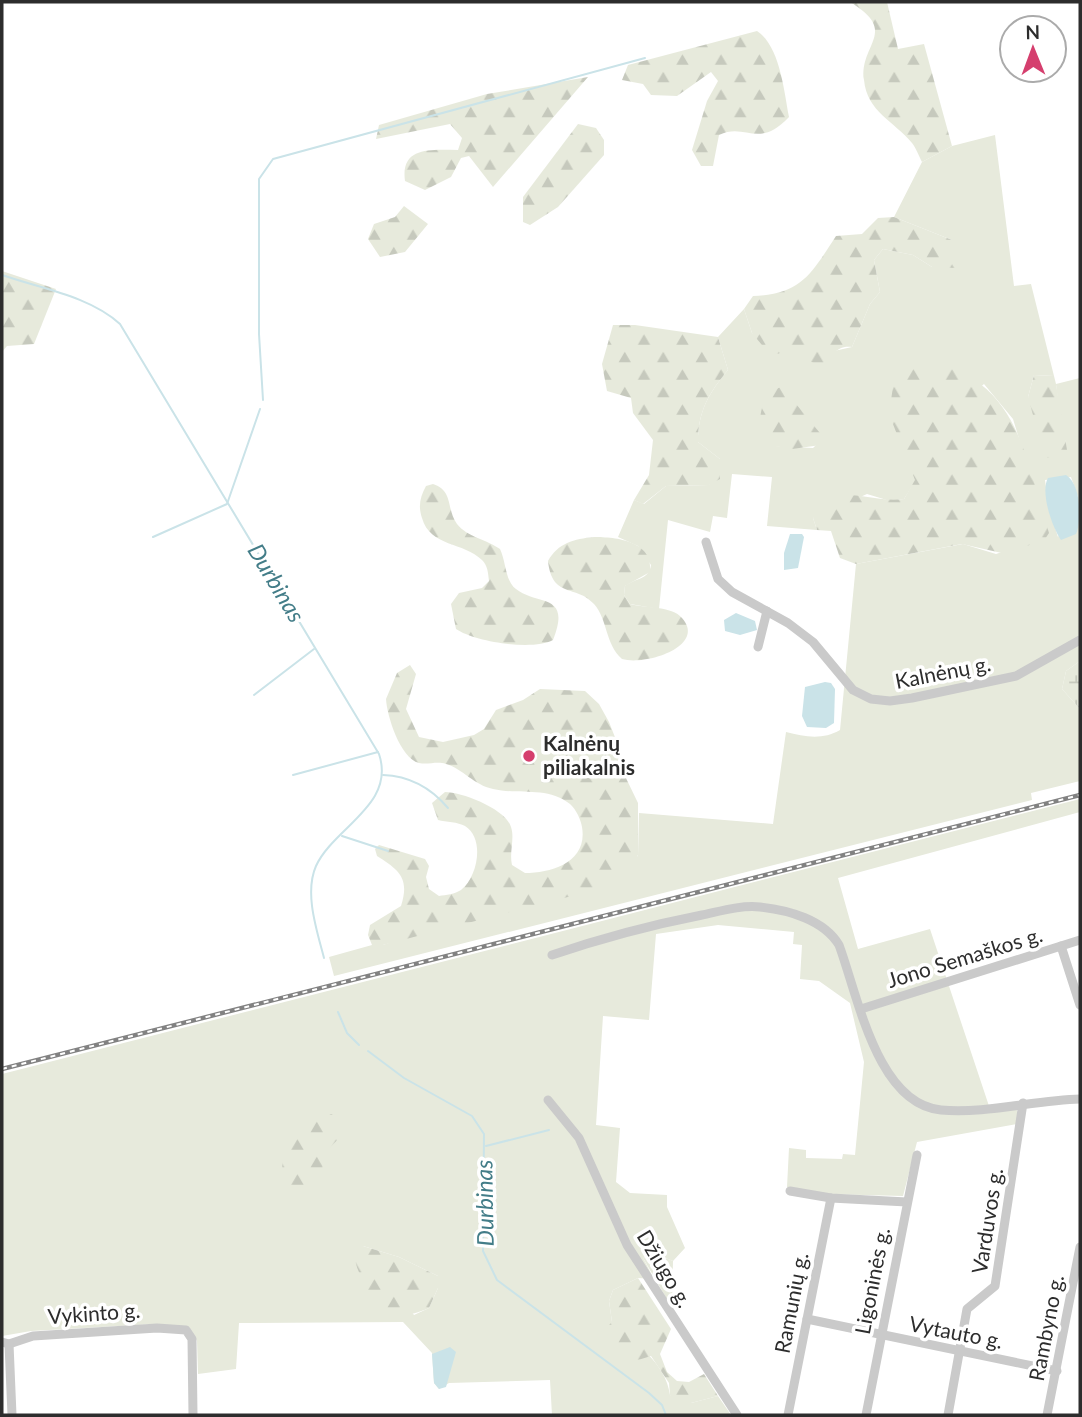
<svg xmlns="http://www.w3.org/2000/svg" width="1082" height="1417" font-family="Lato,sans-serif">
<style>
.green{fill:#e7eadc;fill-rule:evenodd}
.forest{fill:url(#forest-firs)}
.wetland{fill:url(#wetland-marsh)}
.water{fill:#cae3e8}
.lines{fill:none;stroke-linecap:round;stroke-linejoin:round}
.stream{stroke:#cae3e8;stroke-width:2}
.minor{stroke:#cacaca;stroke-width:9}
.rail-casing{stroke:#828282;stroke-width:4.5}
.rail{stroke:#fff;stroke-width:2;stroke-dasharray:5;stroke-linecap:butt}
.poi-dot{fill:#d53f6e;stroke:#fff;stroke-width:2.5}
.labels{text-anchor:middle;stroke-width:7;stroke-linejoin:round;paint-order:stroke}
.street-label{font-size:21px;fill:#2d2d2d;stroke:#fff}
.poi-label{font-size:21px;font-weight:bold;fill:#2d2d2d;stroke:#fff;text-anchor:start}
.water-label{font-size:23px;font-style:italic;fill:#437d88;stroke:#fff}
</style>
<defs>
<pattern id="forest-firs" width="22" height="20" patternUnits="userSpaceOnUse" patternTransform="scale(1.75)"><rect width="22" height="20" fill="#e7eadc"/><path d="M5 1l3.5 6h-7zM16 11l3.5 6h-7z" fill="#c6c9bd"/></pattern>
<pattern id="wetland-marsh" width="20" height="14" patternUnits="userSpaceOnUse" patternTransform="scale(1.75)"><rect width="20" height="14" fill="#e7eadc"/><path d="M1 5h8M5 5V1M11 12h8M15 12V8" fill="none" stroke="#c6c9bd"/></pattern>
</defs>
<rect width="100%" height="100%" fill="#fff"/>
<!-- green -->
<g class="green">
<path d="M995 135 1014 286 1031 284 1054 376 1034 375 1028 397 1067 443 1062 436 1056 384 1080 378V661L1066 671 1062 689 1080 709V781L1031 793 1032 800 334 976 329 957 372 945H383L638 856 639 813 773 824 786 732C805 737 823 740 840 730L856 564 963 544 996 554 1045 538 1048 533 1013 419 984 384 905 449 916 480 904 499 890 501 867 494 813 518 817 530 767 526 772 477 732 474 727 518 713 516 710 532 668 520 659 609 630 604 624 595 625 586C635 578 649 580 651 565L638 546 618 537 634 500 644 504 666 486 709 485 720 459 698 442C698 411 709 393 728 370L718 337 744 309 752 333 786 351H834L852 347 870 304 880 292 874 260 883 249 913 255 932 267 952 240 894 217 922 162 952 146ZM782 388 823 438 813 448 775 446ZM1071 477 1078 497 1058 537 1049 509 1045 480Z"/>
<path d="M1080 799V812L838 878 858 949 930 929 990 1109H1017V1124L917 1142 903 1196 824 1194 787 1187 789 1148 806 1150V1158L842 1159 843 1154 855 1155 864 1062 850 1003 819 981 800 979 802 945 793 944 794 932 718 925 656 934 649 1020 603 1016 596 1125 620 1128 616 1182 630 1193 667 1195V1207L685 1248 673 1261 658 1255 643 1258 654 1279 638 1278 613 1290 609 1301 612 1322C634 1342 666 1363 670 1395L691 1403 718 1396 731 1415H552L550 1380 449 1383 439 1389 434 1383 432 1353 403 1322 239 1323 236 1369 198 1374 197 1341 189 1327 155 1324 31 1331 2 1336V1074ZM363 1246 399 1257 438 1276V1288L429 1308 414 1315Z"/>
</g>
<!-- forest -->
<g class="forest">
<path d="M850 2H887L898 49 924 44 952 146 922 162C919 156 916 148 912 143 894 121 867 112 864 80 859 44 900 32 850 2Z"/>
<path d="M757 31C780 46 784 91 789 117 758 150 746 122 719 135L713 166H701L692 150 707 101 718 81 711 72 677 96 651 95 643 84 622 80 628 65Z"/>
<path d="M588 77 493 187 469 156 461 158 451 177 425 190 405 181C400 145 434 150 458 150L462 138 450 124 376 139 379 125 487 94Z"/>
<path d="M578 124 596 128 604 140V155L558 207 530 225 523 222V197Z"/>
<path d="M404 206 428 224 405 252 380 257 368 239 374 224 395 217Z"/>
<path d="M894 217 952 240 959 250 956 268 932 267 913 255 883 249 874 260 880 292 870 304 852 347C836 345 832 356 825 368L786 351 771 356 752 333 744 309 753 296C802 294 811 274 836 236L862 234 878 218Z"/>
<path d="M2 271 56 289 34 344 7 346 2 352Z"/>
<path d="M613 325H635L718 337 728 370C709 393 698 411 698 442L720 459V479L709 485 666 486 643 504 634 500 649 475 653 440 633 413 631 398 607 391 602 364Z"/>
<path d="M909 361C1017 368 1022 448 1049 533L1045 539 1006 554 962 544 856 564 840 558 831 531 817 530 813 518C840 478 867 504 904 499L915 480 889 414 895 373Z"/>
<path d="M1034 375 1054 376 1056 384 1067 450 1058 456 1045 458 1028 397Z"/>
<path d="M782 387 824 438 821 445 792 449 775 446C757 421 757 420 768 391Z"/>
<path d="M433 484C454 491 446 509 457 524 467 537 488 540 500 549 506 561 505 581 516 589 537 606 572 592 553 640 533 651 475 642 456 629L451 604 459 593 482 588 489 581C488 573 488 566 482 560 464 542 430 547 422 518 418 506 420 497 426 486Z"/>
<path d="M594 537C616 537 654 541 650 572L625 586 624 595 630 604C644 608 672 606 682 618 707 646 646 666 622 659 605 644 608 620 594 604 576 584 552 599 548 561 558 543 574 539 594 537Z"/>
<path d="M410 665 416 674 406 709 419 737 443 742 474 735 484 729 496 710 523 700 540 689 585 691 599 704 609 722 620 750 624 774 638 803V855L628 874 595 890 383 945H372L368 935 370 925 401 906C410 878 399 870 377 856L375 849 379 845 425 859 429 866 426 877 429 889 439 896C446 895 455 894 461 890 478 877 485 838 465 826 458 822 446 822 438 820L432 803 445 792C462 792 506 809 511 827 515 839 509 852 512 865L525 873C552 873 588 862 582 827 581 820 576 809 570 804 547 786 519 795 493 789 474 785 463 769 446 764 437 761 428 765 419 763 400 758 387 716 386 699L397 673Z"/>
<path d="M331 1114 337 1117 341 1136 323 1155 322 1183 313 1193 293 1190C264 1161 301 1122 331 1114Z"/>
<path d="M363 1246 399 1257 438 1276V1288L429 1308C396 1323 379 1314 364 1283 359 1272 354 1264 355 1252Z"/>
<path d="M658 1255 673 1261 672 1308 643 1258Z"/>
<path d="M638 1278 671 1329 660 1354 667 1372 677 1381 689 1382 704 1374 718 1396 691 1403H678L670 1395 669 1383 651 1356 638 1360 600 1334 612 1322 609 1301 613 1290Z"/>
</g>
<!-- wetland -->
<path class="wetland" d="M1080 661V709L1062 689 1066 671Z"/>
<!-- water -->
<g class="water">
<path d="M1066 475C1081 484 1082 520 1076 534L1061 540C1052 527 1040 492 1048 478Z"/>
<path d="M790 534H802L804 537 798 568 784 570V553Z"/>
<path d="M736 613 755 621 757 630 740 635 725 631 724 620Z"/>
<path d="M825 682 831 683 835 689 834 723 826 728 807 727 802 716 805 687Z"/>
<path d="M450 1347 456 1352 446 1387 439 1389 434 1383 432 1354Z"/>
</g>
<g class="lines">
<!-- stream -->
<g class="stream">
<path d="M2 275C39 288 90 296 120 324L379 754C396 805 334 827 316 866 304 893 317 931 324 958"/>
<path d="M263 400 259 334V179L273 159 645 58"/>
<path d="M153 537 227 504 260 409"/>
<path d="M254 695 314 649"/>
<path d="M293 775 378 752"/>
<path d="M383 775C410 776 432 789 448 808"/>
<path d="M342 836 388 851"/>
<path d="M338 1012 347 1033 359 1045"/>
<path d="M368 1051 404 1078 472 1116 484 1134 483 1251 497 1280 649 1393 662 1405 666 1415"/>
<path d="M486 1146 549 1130"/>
</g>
<!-- minor -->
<g class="minor">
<path d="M706 542 718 579 732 592 788 623 813 642 853 690 871 699 890 701 912 698 1016 676 1080 640"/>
<path d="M758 647 767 611"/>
<path d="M1061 946 1080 1005"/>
<path d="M552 955C602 938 651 925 702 915 721 911 741 905 760 907 789 910 824 920 839 945 858 996 877 1104 941 1110 986 1114 1035 1100 1080 1099"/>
<path d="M861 1009 1080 940"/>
<path d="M548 1100 579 1138 627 1245 737 1415"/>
<path d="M790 1191 831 1198 907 1202"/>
<path d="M807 1319 1057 1371"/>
<path d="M2 1342 9 1344 33 1336 157 1328 186 1330 192 1339 193 1415"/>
<path d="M9 1344 12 1415"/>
<path d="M788 1415 831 1198"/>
<path d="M866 1415 917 1155"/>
<path d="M948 1415 967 1309 995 1286 1023 1103"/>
<path d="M1047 1415 1080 1247"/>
</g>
<defs>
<path id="rail" d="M2 1069 1080 795"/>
</defs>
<!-- rail casing -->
<use href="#rail" class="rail-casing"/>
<!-- rail -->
<use href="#rail" class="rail"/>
</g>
<!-- markers -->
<circle class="poi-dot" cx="529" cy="756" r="7"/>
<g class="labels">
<!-- street labels -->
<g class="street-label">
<text transform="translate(943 673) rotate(-11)" y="7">Kalnėnų g.</text>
<text transform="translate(965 958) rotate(-17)" y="7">Jono Semaškos g.</text>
<text transform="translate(988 1221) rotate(-81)" y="7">Varduvos g.</text>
<text transform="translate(664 1269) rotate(59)" y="7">Džiugo g.</text>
<text transform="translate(873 1281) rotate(-79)" y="7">Ligoninės g.</text>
<text transform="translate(792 1303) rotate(-79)" y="7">Ramunių g.</text>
<text transform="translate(94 1314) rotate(-4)" y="7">Vykinto g.</text>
<text transform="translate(1047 1328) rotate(-79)" y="7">Rambyno g.</text>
<text transform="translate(956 1333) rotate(11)" y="7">Vytauto g.</text>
</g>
<!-- poi labels -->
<g class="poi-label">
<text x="543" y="751">Kalnėnų<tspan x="543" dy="24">piliakalnis</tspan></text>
</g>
<!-- water labels -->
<g class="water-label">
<text transform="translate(276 583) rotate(59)" y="8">Durbinas</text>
<text transform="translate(485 1203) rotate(-91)" y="8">Durbinas</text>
</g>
</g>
<!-- border -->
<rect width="1082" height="1417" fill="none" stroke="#2d2d2d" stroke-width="7"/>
<!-- north arrow -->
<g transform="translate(1033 49) rotate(359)"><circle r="33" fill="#ffffff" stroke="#ababab" stroke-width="2"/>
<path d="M0-5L12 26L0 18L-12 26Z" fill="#d53f6e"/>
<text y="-10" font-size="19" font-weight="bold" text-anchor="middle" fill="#2d2d2d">N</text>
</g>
</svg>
